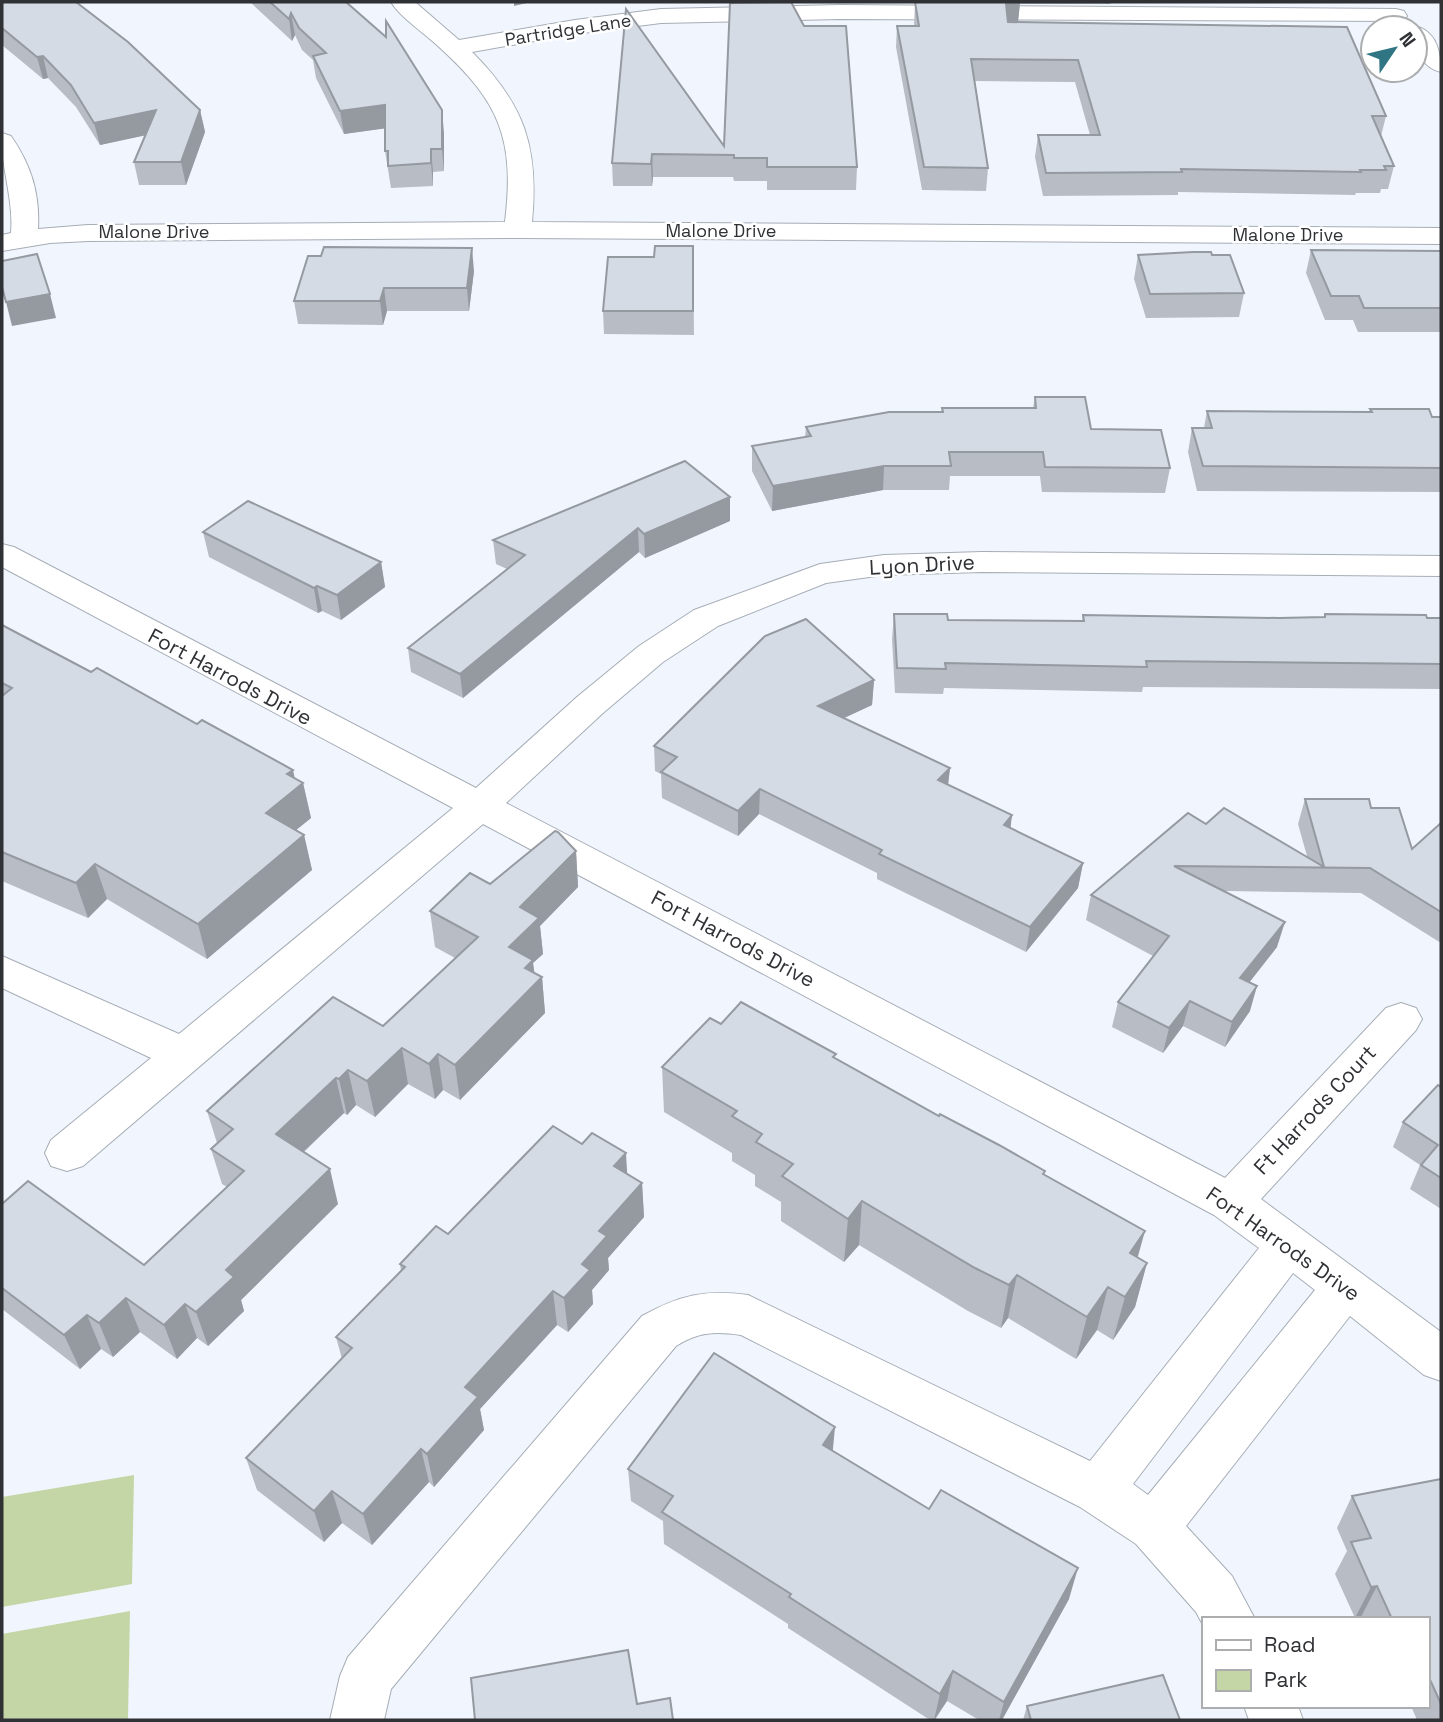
<svg xmlns="http://www.w3.org/2000/svg" width="1443" height="1722" font-family="'Space Grotesk',sans-serif">
<style>
.green{fill:#c4d6a5}
.lines{fill:none;stroke-linecap:round;stroke-linejoin:round}
.minor-casing{stroke:#a6adb6;stroke-width:2}
.minor{fill:#fff;fill-rule:evenodd}
.wall{fill:#b7bcc5}
.shaded-wall{fill:#9599a0}
.building{fill:#d5dbe5;stroke:#9599a0;stroke-width:2}
.labels{text-anchor:middle;stroke-width:5;stroke-linejoin:round;paint-order:stroke}
.far-street-label{font-size:18px;fill:#2f3135;stroke:#fff}
.street-label{font-size:21px;fill:#2f3135;stroke:#fff}
</style>
<rect width="100%" height="100%" fill="#f1f6fe"/>
<!-- green -->
<g class="green">
<path d="M134 1475 132 1584 2 1607V1497Z"/>
<path d="M130 1611 128 1720H2V1634Z"/>
</g>
<g class="lines">
<defs>
<g id="minor">
<path d="M391 2H415L459 40 575 20 661 9 840 5 1396 9 1404 11 1407 16 1404 21 840 19 661 23 575 34 472 52C525 105 539 148 532 222L1441 228V244L518 238 88 241 50 243 2 251V235L11 233C14 198 0 167 2 133L11 136C31 165 40 193 38 229L88 225 505 222C515 139 500 102 438 46 423 32 401 18 391 2Z"/>
<path d="M1415 26C1437 31 1441 53 1441 72 1420 67 1415 47 1415 28H1407Z"/>
<path d="M2 544 14 547 476 788 577 697 639 646 694 610 820 564 884 555 982 552 1441 556V576L982 572 884 575 826 583 718 626 663 662 603 713 506 803 1225 1178 1386 1008 1401 1003 1416 1008 1422 1019 1416 1030 1261 1199 1441 1332V1381L1424 1375 1350 1316 1186 1526 1232 1576 1255 1619H1203V1625L1196 1612 1136 1544 1080 1507 741 1335C715 1331 698 1332 676 1346L391 1689 384 1720H330L340 1676 348 1657 642 1316C680 1295 705 1289 748 1295L1090 1461 1259 1248 1214 1215 483 824 83 1166 67 1171 51 1166 45 1153 51 1140 151 1058 2 988V956L179 1034 453 808 2 567ZM1293 1273 1315 1290 1148 1495 1133 1484Z"/>
<path d="M1244 1706H1298L1303 1720H1249Z"/>
</g>
</defs>
<!-- minor casing -->
<use href="#minor" class="minor-casing"/>
<!-- minor -->
<use href="#minor" class="minor"/>
</g>
<!-- wall -->
<g class="wall">
<path d="M2 2 200 110 205 132 186 185H139L134 162 145 135 100 145 76 107 48 78 43 79 2 45Z"/>
<path d="M250 2H346L444 133V171L433 172V186L391 188 385 151V128L344 134 316 78 313 60 302 50 295 35 292 41Z"/>
<path d="M731 2H791L857 167 856 190H767V181H734L733 177H653L652 186H613L612 163 626 9 724 146Z"/>
<path d="M911 2H1118L1106 4H1020L1018 22 1386 116 1381 136 1394 166 1388 189H1381L1380 193H1356L1355 195 1178 192V195L1043 196 1035 157 1038 135H1090L1075 82 975 81 988 168 986 191 922 190 896 47 897 26H914L915 3H911Z"/>
<path d="M693 246 694 335 604 334 603 311 654 257Z"/>
<path d="M1311 250 1441 251V332H1358L1353 320H1325L1306 273Z"/>
<path d="M1138 255H1212L1244 293 1239 317 1146 318 1134 279Z"/>
<path d="M474 271 469 311H387L383 325 298 324 294 301Z"/>
<path d="M1035 397 1091 429 1170 468 1165 493 1042 492 1040 476H950L949 490H883L772 511 752 471V446L805 437 806 427 942 412V408H1033Z"/>
<path d="M1370 409 1432 417H1441V492L1197 491 1188 452 1192 428H1204L1207 411 1369 412Z"/>
<path d="M730 521 645 558 639 552 463 698 411 672 408 648 507 569 496 564 493 540Z"/>
<path d="M203 532 381 562 385 587 341 620 322 611 318 613 209 557Z"/>
<path d="M894 614 948 620 1082 621 1083 615 1279 618 1324 617 1325 614 1441 618V689L1143 687 1142 692 944 688 943 694 895 693 892 639Z"/>
<path d="M2 625 303 783 311 818 296 830 304 835 312 870 207 959 107 899 88 918 2 881Z"/>
<path d="M874 680 872 705 844 718 950 768 948 785 1012 815 1010 828 1083 863 1078 888 1026 952 877 879V873L759 814 738 836 662 798 661 774 655 771 654 746Z"/>
<path d="M1305 799 1371 808 1412 849 1441 823V943L1361 893 1226 891 1277 947 1249 983 1250 1011 1225 1047 1183 1026 1163 1053 1112 1027 1118 1002 1153 956 1086 920 1091 895 1206 824 1307 856 1298 824Z"/>
<path d="M576 851 578 887 540 926 543 954 533 963 534 973 542 977 545 1013 460 1100 443 1090 435 1099 408 1084 375 1117 356 1105 347 1115 344 1113 304 1152 338 1204 241 1300 244 1311 208 1346 197 1338 177 1359 140 1332 113 1357 101 1349 80 1369 2 1309V1204L144 1265 227 1187 222 1184 211 1149 217 1143 207 1111 383 1026 455 958 435 947 430 911 490 884Z"/>
<path d="M721 1024 835 1059 1044 1175 1138 1258 1147 1263 1135 1307 1113 1340 1097 1330 1076 1359 1008 1318 1001 1328 968 1311 859 1245 844 1262 781 1221V1202L755 1186V1175L732 1161V1153L664 1112 662 1067Z"/>
<path d="M1441 1087V1209L1410 1189 1420 1165 1393 1147 1403 1122Z"/>
<path d="M627 1173 642 1183 644 1217 608 1258 609 1270 592 1290 593 1304 568 1332 557 1325 480 1409 484 1430 434 1487 429 1482 372 1545 342 1523 324 1542 257 1490 246 1458 342 1359 336 1337 401 1271 400 1264 448 1234Z"/>
<path d="M833 1451 1069 1599 1002 1720H979L947 1701 935 1720H930L788 1628V1624L664 1544 663 1521 631 1501 628 1469Z"/>
<path d="M1441 1479V1720H1417L1411 1706H1427V1619H1361V1617L1355 1618 1335 1574 1347 1551 1337 1528 1352 1496Z"/>
<path d="M1027 1706 1180 1720H1023Z"/>
</g>
<!-- shaded-wall -->
<g class="shaded-wall">
<path d="M514 2H531L514 6Z"/>
<path d="M1016 2H1020L1018 22 1004 25 1006 4Z"/>
<path d="M1106 2H1118L1106 4Z"/>
<path d="M291 13 295 35 292 41 289 19Z"/>
<path d="M43 56 48 78 43 79 37 57Z"/>
<path d="M385 105 388 128 344 134 340 111Z"/>
<path d="M156 110 161 132 100 145 94 123Z"/>
<path d="M200 110 205 132 186 185 181 162Z"/>
<path d="M442 110 444 133V171L442 149Z"/>
<path d="M431 149 433 172V186L431 163Z"/>
<path d="M652 154 653 177 652 186 651 164Z"/>
<path d="M472 248 474 271 469 311 467 288Z"/>
<path d="M384 288 387 311 383 325 380 301Z"/>
<path d="M50 294 56 318 12 326 6 302Z"/>
<path d="M884 466 883 490 772 511 773 486Z"/>
<path d="M730 497V521L645 558 644 534Z"/>
<path d="M638 528 639 552 463 698 460 674Z"/>
<path d="M381 562 385 587 341 620 337 595Z"/>
<path d="M317 586 322 611 318 613 314 588Z"/>
<path d="M874 680 872 705 816 731 818 706Z"/>
<path d="M950 768 947 793 938 780Z"/>
<path d="M293 770 297 788 303 783 311 818 274 848 266 813 287 774Z"/>
<path d="M760 789 759 814 738 836V811Z"/>
<path d="M1012 815 1009 840 1004 825Z"/>
<path d="M304 835 312 870 207 959 198 924Z"/>
<path d="M576 851 578 887 540 926 543 954 533 963 536 983 542 977 545 1013 460 1100 455 1065 509 947 520 907Z"/>
<path d="M1083 863 1078 888 1026 952 1030 927Z"/>
<path d="M95 864 107 899 88 918 76 883Z"/>
<path d="M1285 922 1277 947 1233 1003 1240 978Z"/>
<path d="M1257 986 1250 1011 1225 1047 1232 1022Z"/>
<path d="M1190 1001 1183 1026 1163 1053 1169 1028Z"/>
<path d="M402 1048 408 1084 375 1117 367 1081Z"/>
<path d="M438 1054 443 1090 435 1099 429 1064Z"/>
<path d="M348 1070 356 1105 347 1115 339 1079Z"/>
<path d="M336 1078 344 1113 285 1169 276 1134Z"/>
<path d="M626 1153 628 1188 614 1166Z"/>
<path d="M330 1169 338 1204 241 1300 244 1311 208 1346 196 1312 226 1270Z"/>
<path d="M642 1183 644 1217 608 1258 609 1270 592 1290 593 1304 568 1332 564 1298 599 1231Z"/>
<path d="M862 1201 859 1245 844 1262 848 1219Z"/>
<path d="M1145 1231 1133 1274 1130 1253Z"/>
<path d="M1147 1263 1135 1307 1113 1340 1125 1297Z"/>
<path d="M1017 1275 1008 1318 1001 1328 1009 1285Z"/>
<path d="M1108 1287 1097 1330 1076 1359 1087 1317Z"/>
<path d="M553 1291 557 1325 480 1409 484 1430 434 1487 427 1454 465 1387Z"/>
<path d="M126 1298 140 1332 113 1357 99 1323Z"/>
<path d="M185 1304 197 1338 177 1359 164 1325Z"/>
<path d="M87 1315 101 1349 80 1369 64 1335Z"/>
<path d="M835 1427 832 1459 823 1445Z"/>
<path d="M421 1449 429 1482 372 1545 363 1514Z"/>
<path d="M332 1491 342 1523 324 1542 314 1511Z"/>
<path d="M1078 1568 1069 1599 1002 1720H999L1004 1702Z"/>
<path d="M1377 1586 1361 1617 1355 1618 1371 1587Z"/>
<path d="M953 1671 947 1701 934 1720 940 1694Z"/>
</g>
<!-- building -->
<g class="building">
<path d="M2 2H76L128 42 200 110 181 162H134L156 110 94 123 71 85 43 56 37 57 2 28Z"/>
<path d="M270 2H346L386 37V21L442 110V149H431V163L388 166V151H385V105L340 111 313 56 326 53 299 28 291 13 289 19Z"/>
<path d="M791 2 804 26H846L857 167H767V158H734V155L652 154 651 164 612 163 626 9 724 146 730 3Z"/>
<path d="M915 2H1016L1006 4 1008 22 1347 27 1386 116H1372L1394 166H1384L1386 170H1360L1361 172 1181 169 1182 172 1046 173 1038 135H1100L1078 60 971 59 988 168 924 167 897 26H919Z"/>
<path d="M655 246H693V311H603L608 257H654Z"/>
<path d="M324 247 472 248 467 288H384L380 301H294L308 256H321Z"/>
<path d="M1311 250 1441 251V308H1364L1359 296H1331Z"/>
<path d="M1193 252H1211L1212 255H1230L1244 293 1150 294 1138 255Z"/>
<path d="M37 254 50 294 6 302 2 287V261Z"/>
<path d="M1035 397H1085L1091 429 1161 430 1170 468 1045 467 1043 452H949L951 466H884L773 486 752 446 811 436 806 427 889 412H943L942 408H1036Z"/>
<path d="M1370 409H1429L1432 417H1441V468L1203 466 1192 428H1212L1207 411 1372 412Z"/>
<path d="M685 461 730 497 644 534 638 528 460 674 408 648 525 555 493 540Z"/>
<path d="M248 501 381 562 337 595 317 586 314 588 203 532Z"/>
<path d="M894 614H947L948 620 1084 621 1083 615 1279 618 1325 617V614L1426 615 1427 618H1441V664L1146 661 1147 667 945 663 946 669 897 668Z"/>
<path d="M806 619 874 680 818 706 950 768 938 780 1012 815 1004 825 1083 863 1030 927 879 854 882 850 760 789 738 811 661 772 677 757 654 746 765 636Z"/>
<path d="M2 625 91 672 97 668 197 724 202 720 293 770 287 774 303 783 266 813 304 835 198 924 95 864 76 883 2 852V696L12 688 2 683Z"/>
<path d="M1305 799H1369L1371 808H1399L1412 849 1441 823V912L1370 868 1174 866 1285 922 1240 978 1257 986 1232 1022 1190 1001 1169 1028 1118 1002 1169 936 1091 895 1188 813 1206 824 1224 808 1324 867Z"/>
<path d="M555 831 558 832 576 851 520 907 539 918 509 947 533 960 525 968 542 977 455 1065 438 1054 429 1064 402 1048 367 1081 348 1070 339 1079 336 1078 276 1134 330 1169 226 1270 234 1277 196 1312 185 1304 164 1325 126 1298 99 1323 87 1315 64 1335 2 1288V1204L28 1181 144 1265 244 1171 211 1149 233 1129 207 1111 333 997 383 1026 478 937 430 911 470 873 490 884Z"/>
<path d="M741 1002 836 1054 833 1057 939 1116 940 1114 999 1145 1045 1171 1043 1174 1145 1231 1130 1253 1147 1263 1125 1297 1108 1287 1087 1317 1017 1275 1009 1285 975 1268 862 1201 848 1219 782 1176 793 1164 756 1142 762 1134 732 1116 737 1111 662 1067 710 1018 721 1024Z"/>
<path d="M1438 1085 1441 1087V1178L1421 1165 1438 1145 1403 1122Z"/>
<path d="M553 1126 582 1144 592 1133 626 1153 614 1166 642 1183 599 1231 607 1236 582 1264 590 1270 564 1298 553 1291 465 1387 478 1397 427 1454 421 1449 363 1514 332 1491 314 1511 246 1458 352 1348 336 1337 405 1267 400 1264 436 1226 448 1234Z"/>
<path d="M714 1353 835 1427 823 1445 929 1509 941 1490 1078 1568 1004 1702 953 1671 940 1694 789 1597 791 1594 662 1512 673 1496 628 1469Z"/>
<path d="M1441 1479V1704L1427 1673V1619H1392L1377 1586 1371 1587 1351 1542 1371 1538 1352 1496Z"/>
<path d="M628 1650 637 1704 670 1698 673 1720H475L471 1678Z"/>
<path d="M1163 1675 1180 1720H1031L1027 1706Z"/>
</g>
<g class="labels">
<!-- far-street labels -->
<g class="far-street-label">
<text transform="translate(568 30) rotate(-9)" y="6">Partridge Lane</text>
<text x="721" y="237">Malone Drive</text>
<text x="154" y="238">Malone Drive</text>
<text x="1288" y="241">Malone Drive</text>
</g>
<!-- street labels -->
<g class="street-label">
<text transform="translate(922 565) rotate(-3)" y="7">Lyon Drive</text>
<text transform="translate(230 677) rotate(28)" y="7">Fort Harrods Drive</text>
<text transform="translate(733 939) rotate(28)" y="7">Fort Harrods Drive</text>
<text transform="translate(1315 1110) rotate(-47)" y="7">Ft Harrods Court</text>
<text transform="translate(1283 1244) rotate(35)" y="7">Fort Harrods Drive</text>
</g>
</g>
<!-- border -->
<rect width="1443" height="1722" fill="none" stroke="#2f3135" stroke-width="7"/>
<!-- legend -->
<rect x="1202" y="1617" width="228" height="91" fill="#ffffff" stroke="#acadae" stroke-width="2"/>
<rect x="1216" y="1640" width="35" height="10" fill="#ffffff" stroke="#acadae" stroke-width="2"/>
<text x="1264" y="1652" font-size="21" fill="#2f3135">Road</text>
<rect x="1216" y="1670" width="35" height="21" fill="#c4d6a5" stroke="#acadae" stroke-width="2"/>
<text x="1264" y="1687" font-size="21" fill="#2f3135">Park</text>
<!-- north arrow -->
<g transform="translate(1394 49) rotate(55)"><circle r="33" fill="#ffffff" stroke="#acadae" stroke-width="2"/>
<path d="M0-5L12 26L0 18L-12 26Z" fill="#307584"/>
<text y="-10" font-size="19" font-weight="bold" text-anchor="middle" fill="#2f3135">N</text>
</g>
</svg>
